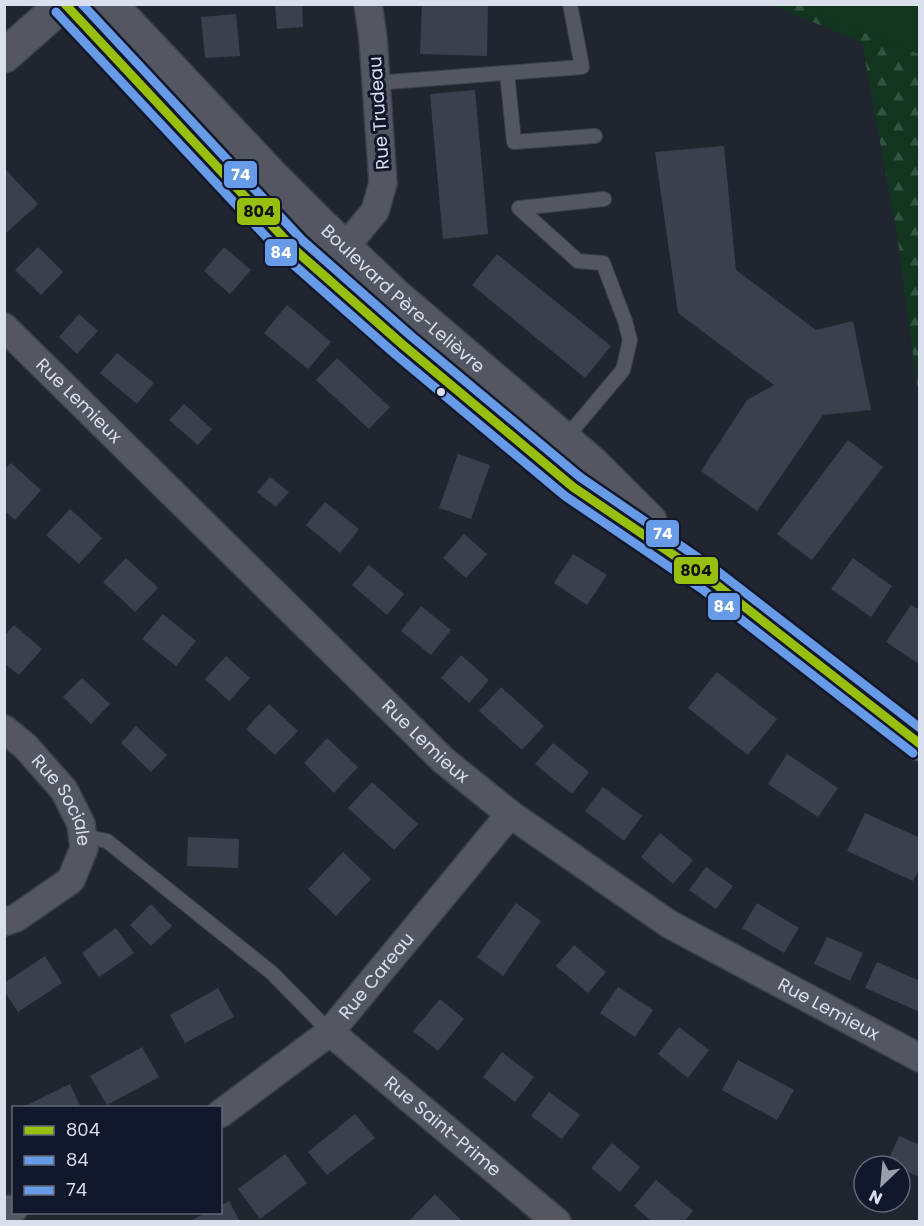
<svg xmlns="http://www.w3.org/2000/svg" width="924" height="1226" font-family="Poppins,sans-serif">
<style>
.forest{fill:url(#forest-firs)}
.park{fill:#11351f}
.building{fill:#3b404f}
.lines{fill:none;stroke-linecap:round;stroke-linejoin:round}
.lane-casing{stroke:#3d414b;stroke-width:16}
.street-casing{stroke:#3d414b;stroke-width:30}
.secondary-casing{stroke:#3d414b;stroke-width:36}
.lane{stroke:#545761;stroke-width:14}
.street{stroke:#545761;stroke-width:27}
.secondary{stroke:#545761;stroke-width:33}
.bus-1-casing{stroke:#12182c;stroke-width:14}
.bus-2-casing{stroke:#12182c;stroke-width:14}
.bus-3-casing{stroke:#12182c;stroke-width:14}
.bus-1{stroke:#97bf0d;stroke-width:9}
.bus-2{stroke:#679ae7;stroke-width:9}
.bus-3{stroke:#679ae7;stroke-width:9}
.bus-dot{fill:#dadfed;stroke:#12182c;stroke-width:2}
.labels{text-anchor:middle;stroke-width:6;stroke-linejoin:round;paint-order:stroke}
.street-label{font-size:18px;fill:#dadfed;stroke:#12182c}
.line-badge{stroke:#12182c;stroke-width:2}
.badge-label{font-size:16px;text-anchor:middle;font-weight:bold;fill:#fff}
.pale-badge-label{font-size:16px;text-anchor:middle;font-weight:bold;fill:#111}
</style>
<defs>
<pattern id="forest-firs" width="22" height="20" patternUnits="userSpaceOnUse" patternTransform="scale(1.5)"><rect width="22" height="20" fill="#11351f"/><path d="M5 1l3.5 6h-7zM16 11l3.5 6h-7z" fill="#335240"/></pattern>
</defs>
<rect width="100%" height="100%" fill="#212530"/>
<!-- forest -->
<path class="forest" d="M773 5H919V399L898 241 862 43Z"/>
<!-- park -->
<path class="park" d="M802 5H919V54L817 15Z"/>
<!-- building -->
<g class="building">
<path d="M275 4H302L303 27 277 29Z"/>
<path d="M422 4H488L487 56 420 54Z"/>
<path d="M236 14 240 56 205 58 201 17Z"/>
<path d="M475 90 488 234 443 239 430 94Z"/>
<path d="M724 146 736 270 816 330 853 321 871 410 823 415 757 511 701 471 747 400 774 385 678 313 655 152Z"/>
<path d="M4 168 38 204 4 235Z"/>
<path d="M38 247 63 272 41 295 15 270Z"/>
<path d="M224 247 251 270 230 294 204 271Z"/>
<path d="M497 254 611 346 585 378 472 285Z"/>
<path d="M287 305 331 342 308 369 264 333Z"/>
<path d="M79 314 98 331 77 354 59 337Z"/>
<path d="M117 353 154 383 137 404 100 373Z"/>
<path d="M337 358 390 407 369 429 316 380Z"/>
<path d="M184 404 212 429 198 445 169 420Z"/>
<path d="M848 440 883 467 812 560 777 534Z"/>
<path d="M458 454 490 465 471 519 439 508Z"/>
<path d="M11 463 41 490 15 520 4 510V470Z"/>
<path d="M270 477 289 492 276 507 257 492Z"/>
<path d="M325 502 359 529 340 553 306 525Z"/>
<path d="M70 509 102 538 79 564 46 535Z"/>
<path d="M464 534 487 554 466 578 443 558Z"/>
<path d="M573 554 607 575 587 605 554 583Z"/>
<path d="M126 558 158 588 135 612 103 582Z"/>
<path d="M853 558 892 586 871 617 831 589Z"/>
<path d="M369 565 404 594 387 615 352 585Z"/>
<path d="M911 605 920 610 919 664 886 642Z"/>
<path d="M421 606 451 630 431 655 401 631Z"/>
<path d="M163 614 196 641 176 666 142 639Z"/>
<path d="M14 625 42 649 19 675 4 663V636Z"/>
<path d="M461 655 489 680 469 703 441 678Z"/>
<path d="M226 656 250 678 229 701 205 679Z"/>
<path d="M717 672 777 719 748 755 688 708Z"/>
<path d="M82 678 110 704 91 724 63 697Z"/>
<path d="M501 687 544 726 522 750 479 711Z"/>
<path d="M269 704 298 731 275 755 246 729Z"/>
<path d="M136 726 167 755 151 772 121 743Z"/>
<path d="M327 738 358 767 334 793 304 763Z"/>
<path d="M553 743 589 772 572 794 535 764Z"/>
<path d="M787 754 838 788 818 817 768 784Z"/>
<path d="M372 782 418 824 394 850 348 808Z"/>
<path d="M603 787 642 816 624 841 585 811Z"/>
<path d="M865 813 920 838V868L913 881 847 851Z"/>
<path d="M660 833 693 860 673 884 641 857Z"/>
<path d="M188 837 239 839 238 868 187 866Z"/>
<path d="M343 852 371 879 336 916 308 889Z"/>
<path d="M706 867 733 886 716 909 689 890Z"/>
<path d="M516 903 541 921 503 976 477 957Z"/>
<path d="M757 903 799 928 784 953 742 928Z"/>
<path d="M151 904 172 926 151 946 130 925Z"/>
<path d="M116 928 134 953 99 977 82 953Z"/>
<path d="M827 937 863 953 850 981 814 964Z"/>
<path d="M574 945 606 972 588 993 556 966Z"/>
<path d="M45 956 62 983 18 1012 4 991V983Z"/>
<path d="M877 962 920 981V1012L865 988Z"/>
<path d="M618 987 653 1010 635 1037 600 1013Z"/>
<path d="M218 988 234 1017 185 1043 170 1015Z"/>
<path d="M440 999 464 1019 438 1051 413 1031Z"/>
<path d="M679 1027 709 1050 688 1078 658 1054Z"/>
<path d="M142 1047 159 1077 107 1105 90 1076Z"/>
<path d="M502 1052 534 1077 515 1102 483 1077Z"/>
<path d="M738 1060 794 1090 777 1120 722 1090Z"/>
<path d="M70 1084 81 1108H21Z"/>
<path d="M549 1092 580 1115 562 1139 531 1116Z"/>
<path d="M355 1114 375 1138 327 1175 308 1152Z"/>
<path d="M899 1136 920 1145V1177L900 1169V1166L887 1163Z"/>
<path d="M612 1143 640 1167 620 1192 591 1168Z"/>
<path d="M285 1154 307 1183 260 1219 238 1189Z"/>
<path d="M656 1180 693 1211 684 1222H652L634 1206Z"/>
<path d="M435 1194 463 1222H408Z"/>
<path d="M229 1201 240 1222H189L207 1212H220V1206Z"/>
</g>
<g class="lines">
<defs>
<g id="lane">
<path d="M507 73 514 142 595 136"/>
<path d="M376 83 582 67 570 4"/>
<path d="M564 440 623 370 630 340 625 321 603 263 578 261 519 208 604 199"/>
<path d="M83 836 107 841 272 973 330 1032"/>
</g>
<g id="street">
<path d="M331 264 375 211 383 183 373 38 368 4"/>
<path id="s1" d="M4 327 443 760 510 814 669 924 920 1058"/>
<path id="s2" d="M4 729 25 746 64 790 81 824 84 848 71 880 16 918 4 922"/>
<path id="s3" d="M330 1032 557 1222"/>
<path id="s4" d="M220 1114 330 1032 510 814"/>
<path d="M4 1210 14 1209"/>
</g>
<g id="secondary">
<path d="M65 4 295 250 403 345 573 487 709 579 920 744"/>
<path id="s5" d="M110 4 273 177 319 223 396 296 592 463 650 521"/>
<path d="M4 56 63 4"/>
</g>
</defs>
<!-- lane casing -->
<use href="#lane" class="lane-casing"/>
<!-- street casing -->
<use href="#street" class="street-casing"/>
<!-- secondary casing -->
<use href="#secondary" class="secondary-casing"/>
<!-- lane -->
<use href="#lane" class="lane"/>
<!-- street -->
<use href="#street" class="street"/>
<!-- secondary -->
<use href="#secondary" class="secondary"/>
<defs>
<path id="bus-1" d="M65 4 295 250 403 345 573 487 709 579 920 744"/>
<path id="bus-2" d="M56 12 286 258 395 354 565 496 702 589 913 753"/>
<path id="bus-3" d="M82 4 303 241 411 336 580 477 716 570 920 728"/>
</defs>
<!-- bus-1 casing -->
<use href="#bus-1" class="bus-1-casing"/>
<!-- bus-2 casing -->
<use href="#bus-2" class="bus-2-casing"/>
<!-- bus-3 casing -->
<use href="#bus-3" class="bus-3-casing"/>
<!-- bus-1 -->
<use href="#bus-1" class="bus-1"/>
<!-- bus-2 -->
<use href="#bus-2" class="bus-2"/>
<!-- bus-3 -->
<use href="#bus-3" class="bus-3"/>
</g>
<!-- markers -->
<circle class="bus-dot" cx="441" cy="392" r="5"/>
<g class="labels">
<!-- street labels -->
<g class="street-label">
<text transform="translate(379 113) rotate(-94)" y="6">Rue Trudeau</text>
<text dy="6" stroke="none"><textPath href="#s5" startOffset="416">Boulevard Père-Lelièvre</textPath></text>
<text dy="6" stroke="none"><textPath href="#s1" startOffset="105">Rue Lemieux</textPath></text>
<text dy="6" stroke="none"><textPath href="#s1" startOffset="591">Rue Lemieux</textPath></text>
<text dy="6" stroke="none"><textPath href="#s2" startOffset="94">Rue Sociale</textPath></text>
<text dy="6" stroke="none"><textPath href="#s4" startOffset="210">Rue Careau</textPath></text>
<text dy="6" stroke="none"><textPath href="#s1" startOffset="1077">Rue Lemieux</textPath></text>
<text dy="6" stroke="none"><textPath href="#s3" startOffset="147">Rue Saint-Prime</textPath></text>
</g>
</g>
<g class="line-badge">
<rect x="223" y="160" width="35" height="29" rx="6" fill="#679ae7"/>
<rect x="236" y="197" width="45" height="29" rx="6" fill="#97bf0d"/>
<rect x="264" y="238" width="34" height="29" rx="6" fill="#679ae7"/>
<rect x="645" y="519" width="35" height="29" rx="6" fill="#679ae7"/>
<rect x="673" y="556" width="46" height="29" rx="6" fill="#97bf0d"/>
<rect x="707" y="592" width="34" height="29" rx="6" fill="#679ae7"/>
</g>
<g class="badge-label">
<text x="241" y="180">74</text>
<text x="281" y="258">84</text>
<text x="663" y="539">74</text>
<text x="724" y="612">84</text>
</g>
<g class="pale-badge-label">
<text x="259" y="217">804</text>
<text x="696" y="576">804</text>
</g>
<!-- border -->
<rect width="924" height="1226" fill="none" stroke="#dadfed" stroke-width="12"/>
<!-- legend -->
<rect x="12" y="1106" width="210" height="108" fill="#12182c" stroke="#626879" stroke-width="1.5"/>
<rect x="24" y="1126" width="30" height="9" fill="#97bf0d" stroke="#626879" stroke-width="1.5"/>
<text x="66" y="1136" font-size="18" fill="#dadfed">804</text>
<rect x="24" y="1156" width="30" height="9" fill="#679ae7" stroke="#626879" stroke-width="1.5"/>
<text x="66" y="1166" font-size="18" fill="#dadfed">84</text>
<rect x="24" y="1186" width="30" height="9" fill="#679ae7" stroke="#626879" stroke-width="1.5"/>
<text x="66" y="1196" font-size="18" fill="#dadfed">74</text>
<!-- north arrow -->
<g transform="translate(882 1184) rotate(206)"><circle r="28" fill="#12182c" stroke="#626879" stroke-width="1.5"/>
<path d="M0-4.5L10 22L0 15L-10 22Z" fill="#999eab"/>
<text y="-9" font-size="16" font-weight="bold" text-anchor="middle" fill="#dadfed">N</text>
</g>
</svg>
